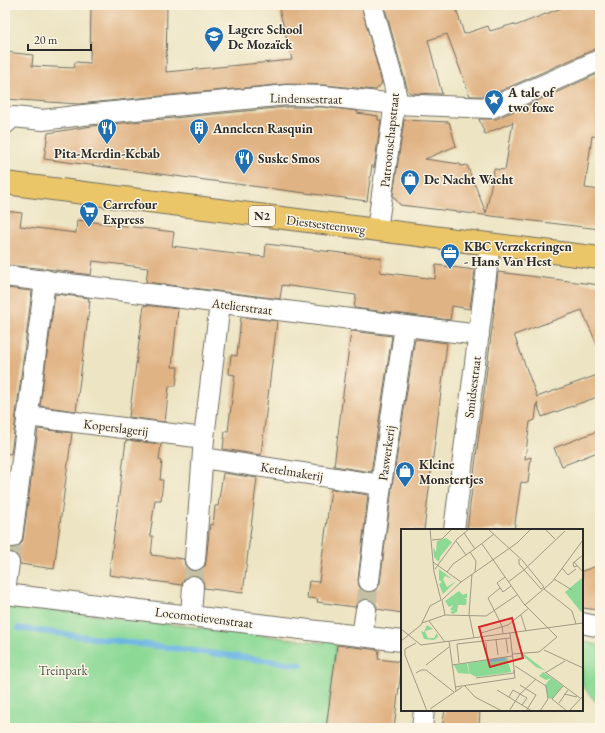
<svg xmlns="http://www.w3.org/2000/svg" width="605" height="733" font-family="'EB Garamond',serif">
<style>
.green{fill:#8cd996;stroke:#5c8260}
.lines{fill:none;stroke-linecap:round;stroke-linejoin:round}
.stream{stroke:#6cb5e4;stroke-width:6}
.building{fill:#e0b384}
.minor-tunnel{stroke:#c5bfa4;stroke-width:20;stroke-dasharray:20 10;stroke-linecap:butt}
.minor-casing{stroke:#6f6c60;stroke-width:22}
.primary-casing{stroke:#6f6c60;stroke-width:24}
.minor{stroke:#fff;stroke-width:20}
.primary{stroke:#ebc669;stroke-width:22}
.labels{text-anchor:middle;stroke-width:3;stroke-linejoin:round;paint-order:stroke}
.shield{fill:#fcf5e5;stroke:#6a6863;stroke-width:1}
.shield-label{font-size:12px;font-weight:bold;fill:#2b2b2b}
.poi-label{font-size:13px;font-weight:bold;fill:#2b2b2b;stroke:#fcf5e5;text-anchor:start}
.street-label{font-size:13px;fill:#2b2b2b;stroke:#fcf5e5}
.park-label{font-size:13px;fill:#435646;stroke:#fcf5e5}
.inset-river{fill:none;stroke:#6cb5e4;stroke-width:2}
.inset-road{fill:none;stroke:#9f9a86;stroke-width:1}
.view{fill:#d62828;fill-opacity:0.15;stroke:#d62828;stroke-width:2}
.inset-edge{fill:none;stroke:#2b2b2b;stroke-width:2}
</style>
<rect width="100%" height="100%" fill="#fcf5e5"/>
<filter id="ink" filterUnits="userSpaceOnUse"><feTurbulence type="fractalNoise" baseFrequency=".025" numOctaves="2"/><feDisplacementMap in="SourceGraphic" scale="8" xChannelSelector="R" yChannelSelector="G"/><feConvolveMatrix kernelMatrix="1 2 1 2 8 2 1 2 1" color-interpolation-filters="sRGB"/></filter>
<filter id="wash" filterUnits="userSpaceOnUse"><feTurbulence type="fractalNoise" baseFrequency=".012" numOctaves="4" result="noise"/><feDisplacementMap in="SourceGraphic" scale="16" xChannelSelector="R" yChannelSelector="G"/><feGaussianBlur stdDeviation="0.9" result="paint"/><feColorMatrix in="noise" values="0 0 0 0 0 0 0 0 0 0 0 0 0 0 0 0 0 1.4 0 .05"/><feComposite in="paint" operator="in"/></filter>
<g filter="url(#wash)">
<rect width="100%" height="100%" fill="#ece4c2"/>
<!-- green -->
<g class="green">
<path d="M5 604 325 643 326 639 337 641 326 728H5Z"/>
<path d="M582 641 598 645 600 647V707L582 685Z"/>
</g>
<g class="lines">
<!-- stream -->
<path class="stream" d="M18 628 301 665"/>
</g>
<g id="blocks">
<!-- building -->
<g class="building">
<path d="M91 5H167L166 72 292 60 278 5H361L382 83 376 90 325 85 286 84 78 104 5 99V52L33 55 32 66 74 68 75 62 90 63Z"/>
<path d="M384 5H455L464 34 488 26 490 31 514 24 515 26 569 5H600V49H595L489 96H470L447 34 428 40 442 94 411 93 408 91Z"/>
<path d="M600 73V137L592 136 585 188 600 190V229L400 205 393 196 404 120 449 122 456 146 425 159 460 164 461 166 467 165 486 213 494 169 505 170 513 122 485 134 479 119H496Z"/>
<path d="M287 107H323L358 111 357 113 378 116V120H381L374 168 372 165 367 201 44 159 48 133 92 126Z"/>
<path d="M5 211 22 213 20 226 76 233 77 220 174 232 172 246 234 254 265 257 266 244 366 256 381 258 380 272 435 279 436 265 475 270 470 309 452 306 450 320 354 308 356 295 282 285 280 299 146 282 148 268 93 261 91 275 48 269 5 265Z"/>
<path d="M498 272 600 285V352L582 310 514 335 537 397 600 374V396L542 417 537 403 535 420 530 422 525 459 531 457 528 483 521 482 514 530 495 528V530H467L494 312H493Z"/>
<path d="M5 288 32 291 11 454 5 453Z"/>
<path d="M55 294 89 298 88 301H90L76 411 40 406Z"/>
<path d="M144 305 178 309 172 367H178L176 386H169L165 422 129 417Z"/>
<path d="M241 317 277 321 261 455 223 449 225 431H228L235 375 229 374 231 355 237 356Z"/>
<path d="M351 331 392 336 371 472 334 466Z"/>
<path d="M415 339 447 343 424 530H402V613L377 609V605L373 601 367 599H361L357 603 355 607 317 602 318 599 307 598 309 581 319 582 331 489 368 495 358 580 359 586 362 590 368 592 374 591 378 588 380 583 392 487Z"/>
<path d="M38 429 72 433 54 569 20 564 19 558 16 554 10 552H5V546L10 548H16L21 544 23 539Z"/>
<path d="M600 430V451L562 466 554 448Z"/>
<path d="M126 440 161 444 159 460 162 461 160 480H163L161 500H155L150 536H153L151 555 184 559 185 565 189 570 194 571 200 570 205 566 206 561 210 524 213 525 215 506H218L223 473 257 478 243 593 204 588 203 581 199 576 194 575 188 576 184 579 182 585 109 575Z"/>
<path d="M600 565V610L582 608V571Z"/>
<path d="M337 645 379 650 378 659 402 662 394 728H326Z"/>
<path d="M445 710H480L479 728H442Z"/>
</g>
</g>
</g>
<g filter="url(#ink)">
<use href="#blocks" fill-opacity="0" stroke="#6f6c60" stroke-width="1"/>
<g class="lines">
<!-- minor-tunnel -->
<g class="minor-tunnel">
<path d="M9 563 12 537"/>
<path d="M193 586 195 560"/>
<path d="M366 610 369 581"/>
</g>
<defs>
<g id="minor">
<path d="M372 5 394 84 396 95 377 230"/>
<path d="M5 124 13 117 43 120 83 115 287 95 324 96 395 104 491 108 600 60"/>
<path d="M5 276 479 335"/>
<path d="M27 416 204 438"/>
<path d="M203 458 381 485"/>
<path d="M454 530 490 244"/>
<path d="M12 537 44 289 46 280"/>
<path d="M195 560 204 438 220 303"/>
<path d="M369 581 381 485 405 326"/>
<path d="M5 591 9 563"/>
<path d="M5 594 402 641"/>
<path d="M191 616 193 586"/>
<path d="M582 623 600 627"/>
<path d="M362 636 366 610"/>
<path d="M422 728 424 710"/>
</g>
<path id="primary" d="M5 183 600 258"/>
</defs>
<!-- minor casing -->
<use href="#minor" class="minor-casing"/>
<!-- primary casing -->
<use href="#primary" class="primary-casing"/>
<!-- minor -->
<use href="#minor" class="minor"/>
<!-- primary -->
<use href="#primary" class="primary"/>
</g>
</g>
<!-- icons -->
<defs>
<symbol id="school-pin" viewBox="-11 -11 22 30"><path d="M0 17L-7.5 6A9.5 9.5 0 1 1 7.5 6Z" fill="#1f6fb2" stroke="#fcf5e5"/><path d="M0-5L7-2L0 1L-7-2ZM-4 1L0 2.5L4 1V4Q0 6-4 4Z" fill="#fff"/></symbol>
<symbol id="sight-pin" viewBox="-11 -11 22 30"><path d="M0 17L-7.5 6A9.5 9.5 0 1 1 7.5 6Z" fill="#1f6fb2" stroke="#fcf5e5"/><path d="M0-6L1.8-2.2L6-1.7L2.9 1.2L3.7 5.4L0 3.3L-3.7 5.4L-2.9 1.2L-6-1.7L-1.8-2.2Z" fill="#fff"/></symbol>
<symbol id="restaurant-pin" viewBox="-11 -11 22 30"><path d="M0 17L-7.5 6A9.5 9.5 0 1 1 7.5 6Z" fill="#1f6fb2" stroke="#fcf5e5"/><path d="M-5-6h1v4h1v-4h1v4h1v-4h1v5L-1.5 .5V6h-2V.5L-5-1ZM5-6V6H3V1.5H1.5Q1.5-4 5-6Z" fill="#fff"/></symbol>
<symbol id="building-pin" viewBox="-11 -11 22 30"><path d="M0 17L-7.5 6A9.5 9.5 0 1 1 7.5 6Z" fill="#1f6fb2" stroke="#fcf5e5"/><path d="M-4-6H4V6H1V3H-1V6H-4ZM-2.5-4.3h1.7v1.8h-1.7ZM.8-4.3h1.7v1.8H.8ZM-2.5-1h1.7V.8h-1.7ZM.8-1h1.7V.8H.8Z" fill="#fff"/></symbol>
<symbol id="shop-pin" viewBox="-11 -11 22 30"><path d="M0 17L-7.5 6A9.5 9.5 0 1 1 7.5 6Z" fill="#1f6fb2" stroke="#fcf5e5"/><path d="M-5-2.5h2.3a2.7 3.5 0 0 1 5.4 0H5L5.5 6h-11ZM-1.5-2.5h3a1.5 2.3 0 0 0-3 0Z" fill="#fff"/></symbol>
<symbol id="supermarket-pin" viewBox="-11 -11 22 30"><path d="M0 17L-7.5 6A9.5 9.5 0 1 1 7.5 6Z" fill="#1f6fb2" stroke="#fcf5e5"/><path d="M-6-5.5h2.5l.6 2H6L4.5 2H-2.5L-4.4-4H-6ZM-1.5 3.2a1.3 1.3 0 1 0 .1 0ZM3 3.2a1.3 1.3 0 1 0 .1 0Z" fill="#fff"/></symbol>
<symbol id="office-pin" viewBox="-11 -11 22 30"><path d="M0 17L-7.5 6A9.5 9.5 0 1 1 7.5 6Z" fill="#1f6fb2" stroke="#fcf5e5"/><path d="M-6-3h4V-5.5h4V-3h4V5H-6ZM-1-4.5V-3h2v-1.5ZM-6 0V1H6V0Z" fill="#fff"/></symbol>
</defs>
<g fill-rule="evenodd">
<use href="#school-pin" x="203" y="25" width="22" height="30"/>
<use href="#sight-pin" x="483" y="88" width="22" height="30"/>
<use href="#restaurant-pin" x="96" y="117" width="22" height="30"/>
<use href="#building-pin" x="188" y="117" width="22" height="30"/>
<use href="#restaurant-pin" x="233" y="147" width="22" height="30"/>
<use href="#shop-pin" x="399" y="168" width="22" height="30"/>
<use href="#supermarket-pin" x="78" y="200" width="22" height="30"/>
<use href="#office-pin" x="439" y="242" width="22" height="30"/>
<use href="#shop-pin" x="394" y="460" width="22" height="30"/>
</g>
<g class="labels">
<!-- shield labels -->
<rect class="shield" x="249" y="206" width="26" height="20" rx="3"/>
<g class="shield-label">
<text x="262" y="220">N2</text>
</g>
<!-- poi labels -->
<g class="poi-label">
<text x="228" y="34">Lagere School<tspan x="228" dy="15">De Mozaïek</tspan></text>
<text x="508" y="97">A tale of<tspan x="508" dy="15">two foxe</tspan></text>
<text x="213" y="133">Anneleen Rasquin</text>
<text x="107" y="158" text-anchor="middle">Pita-Merdin-Kebab</text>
<text x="258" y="163">Suske Smos</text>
<text x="424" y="184">De Nacht Wacht</text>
<text x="103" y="209">Carrefour<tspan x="103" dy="15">Express</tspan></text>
<text x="464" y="251">KBC Verzekeringen<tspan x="464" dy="15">- Hans Van Hest</tspan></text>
<text x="419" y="469">Kleine<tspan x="419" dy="15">Monstertjes</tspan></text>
</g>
<!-- street labels -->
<g class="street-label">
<text transform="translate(306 98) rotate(1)" y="5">Lindensestraat</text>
<text transform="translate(389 140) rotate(-84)" y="5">Patroonschapstraat</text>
<text transform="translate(326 224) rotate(7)" y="5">Diestsesteenweg</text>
<text transform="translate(242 306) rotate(7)" y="5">Atelierstraat</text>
<text transform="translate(472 387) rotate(-83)" y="5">Smidsestraat</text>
<text transform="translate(116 427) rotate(7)" y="5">Koperslagerij</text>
<text transform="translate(386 453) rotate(-82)" y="5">Paswerkerij</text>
<text transform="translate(292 471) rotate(9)" y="5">Ketelmakerij</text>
<text transform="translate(204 617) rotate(7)" y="5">Locomotievenstraat</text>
</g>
<!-- park labels -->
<g class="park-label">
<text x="63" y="675">Treinpark</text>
</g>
</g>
<!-- overview -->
<g transform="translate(401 529)">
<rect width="182" height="182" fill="#ece4c2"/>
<path d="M45 9 51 13 39 28 38 33 33 28 32 18 35 23 36 12ZM38 40 51 50 44 47 42 50 46 58 55 52 42 65 38 55 41 53 38 51ZM182 48V83H180L164 63ZM58 62 62 66 66 64V69H62L66 70 65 76H57L56 83 52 85 49 83 53 81H49L52 76 48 78 44 72ZM26 96 32 100 24 102 27 109H33L36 104 37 108 33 111 23 110 20 102 23 103ZM120 125H123L145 142 135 138ZM106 128 110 143 75 148 68 144 67 134ZM66 134 68 145 57 144 53 136ZM142 143 145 145 162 157 151 170 147 169 144 156 150 149 145 151 138 147Z" fill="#8cd996"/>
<path class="inset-river" d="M88 132 104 130"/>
<path class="inset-road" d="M29 0 33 43 40 71M87 0 122 32 143 58 140 60 118 35V30M144 0 154 10M63 4 74 20M31 11 41 10 51 0M55 12 65 26M81 15 123 75 156 108 138 123 111 125M75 19 93 5M69 23 75 32 74 43M32 33 60 53M173 33 182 43M176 37 173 38 172 34 182 26M161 39 167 46 175 40M34 40 56 10 68 0M46 43 52 35 75 19M71 45 68 85 73 109M104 48 96 54 102 63 110 57M153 50 171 61M107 53 123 41 164 2M99 59 87 69 101 97 102 105M143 60 171 82 175 95M41 71 60 53 116 14 130 0M41 71 44 86M124 76 151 53 182 11M120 86 125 102M28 92 44 113M21 94 44 86 85 87 116 66M0 100 20 116 182 94M80 108V104L107 96 128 79M105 110 107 124M95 111 97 126M0 112 20 96 29 77 40 71M48 112 55 162M85 113 86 127M56 115 109 109M56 115 58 134M4 120V126L26 182M4 120 15 114M143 121 182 139M25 136 48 118M51 136 111 127M114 137 145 157 147 170 139 182M144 143 179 169M15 144 20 141H25L53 163M144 144 164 132M75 149 113 144V141M119 156 135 166 125 182M64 157 74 168 101 182M162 157 151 170 166 182M54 158 114 149 109 104M96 161 131 182M163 165 176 168M108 168 112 161 126 169 121 176M158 174 167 161M29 180 61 158M108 182 119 165 135 150M168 182 182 167"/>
<path class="view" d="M111 89 122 129 89 138 78 98Z"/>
<rect width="182" height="182" class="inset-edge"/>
</g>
<!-- margin -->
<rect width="605" height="733" fill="none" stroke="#fcf5e5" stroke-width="20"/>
<!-- scale -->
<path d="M28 44v6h63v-6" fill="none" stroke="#2b2b2b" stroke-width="2"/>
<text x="34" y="44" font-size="12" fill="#2b2b2b" stroke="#fcf5e5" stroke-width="3" paint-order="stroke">20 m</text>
</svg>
